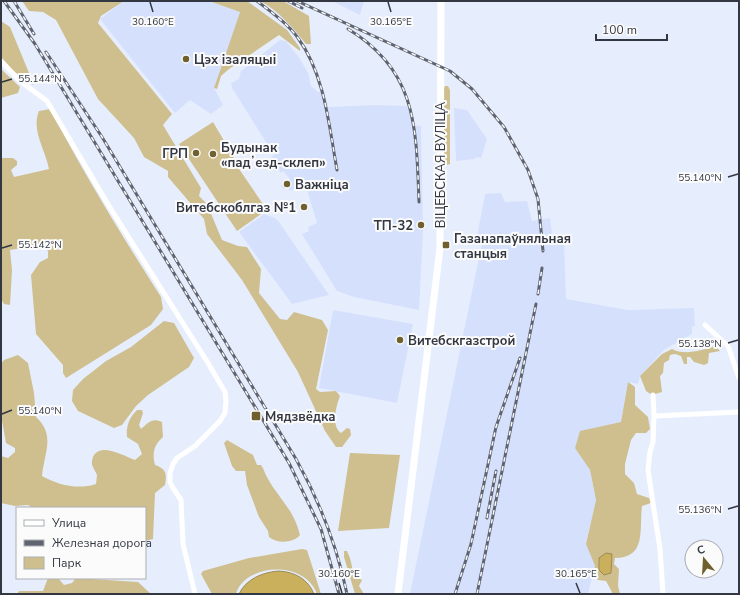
<svg xmlns="http://www.w3.org/2000/svg" width="740" height="595" font-family="'Nunito Sans',sans-serif">
<style>
.built{fill:#d5e1fc}
.green{fill:#cfbf8f}
.water{fill:#caaf5c;stroke:#9d8b54}
.lines{fill:none;stroke-linecap:round;stroke-linejoin:round}
.minor{stroke:#fff;stroke-width:5}
.secondary{stroke:#fff;stroke-width:7}
.rail-casing{stroke:#5f6470;stroke-width:3}
.rail{stroke:#fbfbfb;stroke-width:1.5;stroke-dasharray:4.5;stroke-linecap:butt}
.ticks{fill:none;stroke:#333742;stroke-width:1.5}
.poi-dot{fill:#70602e;stroke:#fbfbfb;stroke-width:1.5}
.labels{text-anchor:middle;stroke-width:4;stroke-linejoin:round;paint-order:stroke}
.poi-label{font-size:13px;font-weight:bold;fill:#333742;stroke:#fbfbfb;text-anchor:start}
.street-label{font-size:13px;fill:#333742;stroke:#fbfbfb}
.ticks-label{font-size:10px;text-anchor:middle;fill:#333742;stroke:#fbfbfb;stroke-width:4;stroke-linejoin:round;paint-order:stroke}
</style>
<rect width="100%" height="100%" fill="#e6eefe"/>
<!-- built -->
<g class="built">
<path d="M124 1H209L240 12 214 88 223 105 211 114 190 100 175 113 100 19Z"/>
<path d="M332 1H364L360 15Z"/>
<path d="M280 40 286 41 300 59 308 73 311 86 318 92 324 91 328 107 376 105 407 106 413 125 421 126 423 232 419 310 354 297 337 291 302 234 309 231 308 227 317 223 305 183 290 191 287 187 283 189 281 185 290 179 283 171 280 173 279 169 275 172 267 161 274 155 232 88 231 83 239 79 241 71Z"/>
<path d="M454 108 467 110 487 139 481 158 476 157 475 159 456 161Z"/>
<path d="M501 193 505 202 527 201 532 221 550 218 552 234 564 242 566 299 628 310 694 308 695 326 692 327V334L665 349 640 376 638 384 628 382 621 422 575 448 590 470 596 500 586 543 595 566 588 594H410L483 238 477 236 485 194Z"/>
<path d="M264 214 275 218 279 222 329 295 292 304 239 232Z"/>
<path d="M333 310 413 324 397 403 319 388Z"/>
</g>
<!-- green -->
<g class="green">
<path d="M22 1H124L101 16 98 23 172 114 163 125 201 188 199 196 207 204 222 240 238 246 247 247 261 269 259 293 280 319 287 320 294 312 322 320 328 330 316 389 320 392 336 391 340 396C336 406 331 426 341 433L347 428 350 429 351 435 342 447H336L325 431 298 372 242 280 207 234 204 219 168 177V171L144 157 134 138 98 99 56 20 43 12 29 11Z"/>
<path d="M209 1H247L287 30 300 48V51L279 35 229 69 221 76 217 89 214 88 240 12Z"/>
<path d="M260 1H283L309 16 311 44H306C293 28 278 10 260 1Z"/>
<path d="M1 21 10 27 32 80 33 85 12 70 1 57Z"/>
<path d="M1 69 20 87 18 93 1 98Z"/>
<path d="M445 86H448L450 90V164L447 165 444 158 442 93Z"/>
<path d="M50 109C84 174 122 236 161 297L163 309 151 325 66 378 63 373V365L36 334 31 275 40 262 48 258V251L41 245 10 250 12 270 10 305 4 304 1 299V158H13L17 161V165L11 170 14 177 49 169C45 149 31 130 39 111Z"/>
<path d="M213 122 236 161 235 163 267 210 237 231 179 144Z"/>
<path d="M164 321 174 323 194 358 189 367 148 395 136 406 122 425 114 428 78 411 72 401 73 390 83 379 106 361 131 347Z"/>
<path d="M715 346 720 351 709 353 708 363 704 365 694 362 690 357H687V364H684L681 356 675 354 670 355 669 360 664 363 663 373 660 376 662 392 652 395 646 391 640 376 662 354 672 349C685 356 702 350 715 346Z"/>
<path d="M18 355 28 363 34 393 36 417C56 435 44 453 42 476 58 485 78 490 96 484L97 475C96 472 94 470 93 467 91 464 92 458 94 455 102 443 124 456 135 460L142 454 138 444 127 437C126 426 129 418 137 410H142L143 413 139 425 141 429C148 423 152 417 162 422L163 437C154 445 152 453 155 465 166 469 167 473 165 485L155 493 153 539 145 541V508H33L28 505 15 506 1 503V456L8 458 15 452V448L6 443 1 415V364L4 360Z"/>
<path d="M628 382 635 387V405L648 417 650 429 646 433H636L631 440 625 464V474L634 483 637 494 649 498 651 503 642 506C639 529 647 558 615 558L614 564 619 569 618 586 620 594H613L606 581 598 580 593 576 595 566 586 544 596 500 590 470 575 448 580 431 621 422Z"/>
<path d="M227 440 253 455 257 465H261C264 469 265 474 268 479 280 500 294 510 300 535 294 543 277 544 269 537L268 531 259 517 247 485 245 471H236L232 466 224 443Z"/>
<path d="M350 453 400 455 389 528 338 531Z"/>
<path d="M302 549 307 550 321 594H317C304 559 244 564 236 594H212L201 574 203 571 249 558Z"/>
<path d="M344 551H347L350 558 354 575 362 580 359 586 364 594H355L344 557Z"/>
<path d="M48 578H58L64 585 72 583 76 578 138 582 151 594H17L19 591H43Z"/>
</g>
<!-- water -->
<g class="water">
<path d="M606 553 612 554 611 573 604 575 599 570V558Z"/>
<path d="M279 571C295 572 308 579 314 594H239C246 579 263 572 279 571Z"/>
</g>
<g class="lines">
<!-- minor -->
<g class="minor">
<path d="M1 61 20 81 47 101 109 206 208 363 225 392 226 401 225 413 220 421 195 446 177 458 173 464 170 473V482L173 488 181 500 183 544 195 594"/>
<path d="M705 325 728 346 739 378"/>
<path d="M653 395 654 416"/>
<path d="M663 594 660 549 648 470 650 452 653 442 654 416 739 412"/>
</g>
<!-- secondary -->
<path class="secondary" d="M398 594 440 248 441 1"/>
<defs>
<g id="rail">
<path d="M4 1 35 44 289 463 321 529 339 594"/>
<path d="M14 1 34 34"/>
<path d="M257 1C271 12 287 23 298 38 325 75 329 126 337 170"/>
<path d="M288 1 302 8"/>
<path d="M297 1 450 71 472 89 504 127 528 170 538 199 543 251"/>
<path d="M348 29C418 71 416 129 419 202"/>
<path d="M46 52 102 137 296 459C320 502 337 546 347 594"/>
<path d="M538 294 542 268"/>
<path d="M487 518 496 471"/>
<path d="M455 594 471 544 496 427 520 358"/>
<path d="M477 594 536 304"/>
</g>
</defs>
<!-- rail casing -->
<use href="#rail" class="rail-casing"/>
<!-- rail -->
<use href="#rail" class="rail"/>
</g>
<!-- ticks -->
<path class="ticks" d="M150 2 153 12M388 2 391 12M2 82 12 79M728 177 738 174M2 248 12 245M728 343 738 340M2 414 12 410M728 509 738 506M339 583 342 593M576 583 580 593"/>
<!-- markers -->
<g class="poi-dot">
<circle cx="186" cy="59" r="4"/>
<circle cx="196" cy="153" r="4"/>
<circle cx="213" cy="154" r="4"/>
<circle cx="287" cy="184" r="4"/>
<circle cx="304" cy="207" r="4"/>
<circle cx="421" cy="225" r="4"/>
<rect x="442" y="241" width="8" height="8" rx="2"/>
<circle cx="400" cy="340" r="4"/>
<rect x="251" y="411" width="10" height="10" rx="2"/>
</g>
<g class="labels">
<!-- poi labels -->
<g class="poi-label">
<text x="194" y="64">Цэх ізаляцыі</text>
<text x="221" y="152">Будынак<tspan x="221" dy="15">«падʼезд-склеп»</tspan></text>
<text x="188" y="158" text-anchor="end">ГРП</text>
<text x="295" y="189">Важніца</text>
<text x="296" y="212" text-anchor="end">Витебскоблгаз №1</text>
<text x="413" y="230" text-anchor="end">ТП-32</text>
<text x="454" y="243">Газанапаўняльная<tspan x="454" dy="15">станцыя</tspan></text>
<text x="408" y="345">Витебскгазстрой</text>
<text x="265" y="421">Мядзвёдка</text>
</g>
<!-- street labels -->
<g class="street-label">
<text transform="translate(440 165) rotate(-90)" y="5">ВІЦЕБСКАЯ ВУЛІЦА</text>
</g>
</g>
<g class="ticks-label">
<text x="153" y="25">30.160°E</text>
<text x="391" y="25">30.165°E</text>
<text x="40" y="82">55.144°N</text>
<text x="700" y="181">55.140°N</text>
<text x="40" y="248">55.142°N</text>
<text x="700" y="347">55.138°N</text>
<text x="40" y="414">55.140°N</text>
<text x="700" y="513">55.136°N</text>
<text x="339" y="577">30.160°E</text>
<text x="576" y="577">30.165°E</text>
</g>
<!-- border -->
<rect width="740" height="595" fill="none" stroke="#333742" stroke-width="4"/>
<!-- legend -->
<rect x="16" y="507" width="130" height="72" fill="#fbfbfb" stroke="#abadb1"/>
<rect x="24" y="520" width="20" height="6" fill="#ffffff" stroke="#abadb1"/>
<text x="52" y="527" font-size="12" fill="#333742">Улица</text>
<rect x="24" y="540" width="20" height="6" fill="#5f6470" stroke="#abadb1"/>
<text x="52" y="547" font-size="12" fill="#333742">Железная дорога</text>
<rect x="24" y="557" width="20" height="12" fill="#cfbf8f" stroke="#abadb1"/>
<text x="52" y="567" font-size="12" fill="#333742">Парк</text>
<!-- north arrow -->
<g transform="translate(704 559) rotate(342)"><circle r="19" fill="#fbfbfb" stroke="#abadb1"/>
<path d="M0-3L7 15L0 10L-7 15Z" fill="#70602e"/>
<text y="-6" font-size="11" font-weight="bold" text-anchor="middle" fill="#333742">С</text>
</g>
<!-- scale -->
<path d="M596 34v6h71v-6" fill="none" stroke="#333742" stroke-width="2"/>
<text x="602" y="34" font-size="12" fill="#333742" stroke="#fbfbfb" stroke-width="3" paint-order="stroke">100 m</text>
</svg>
